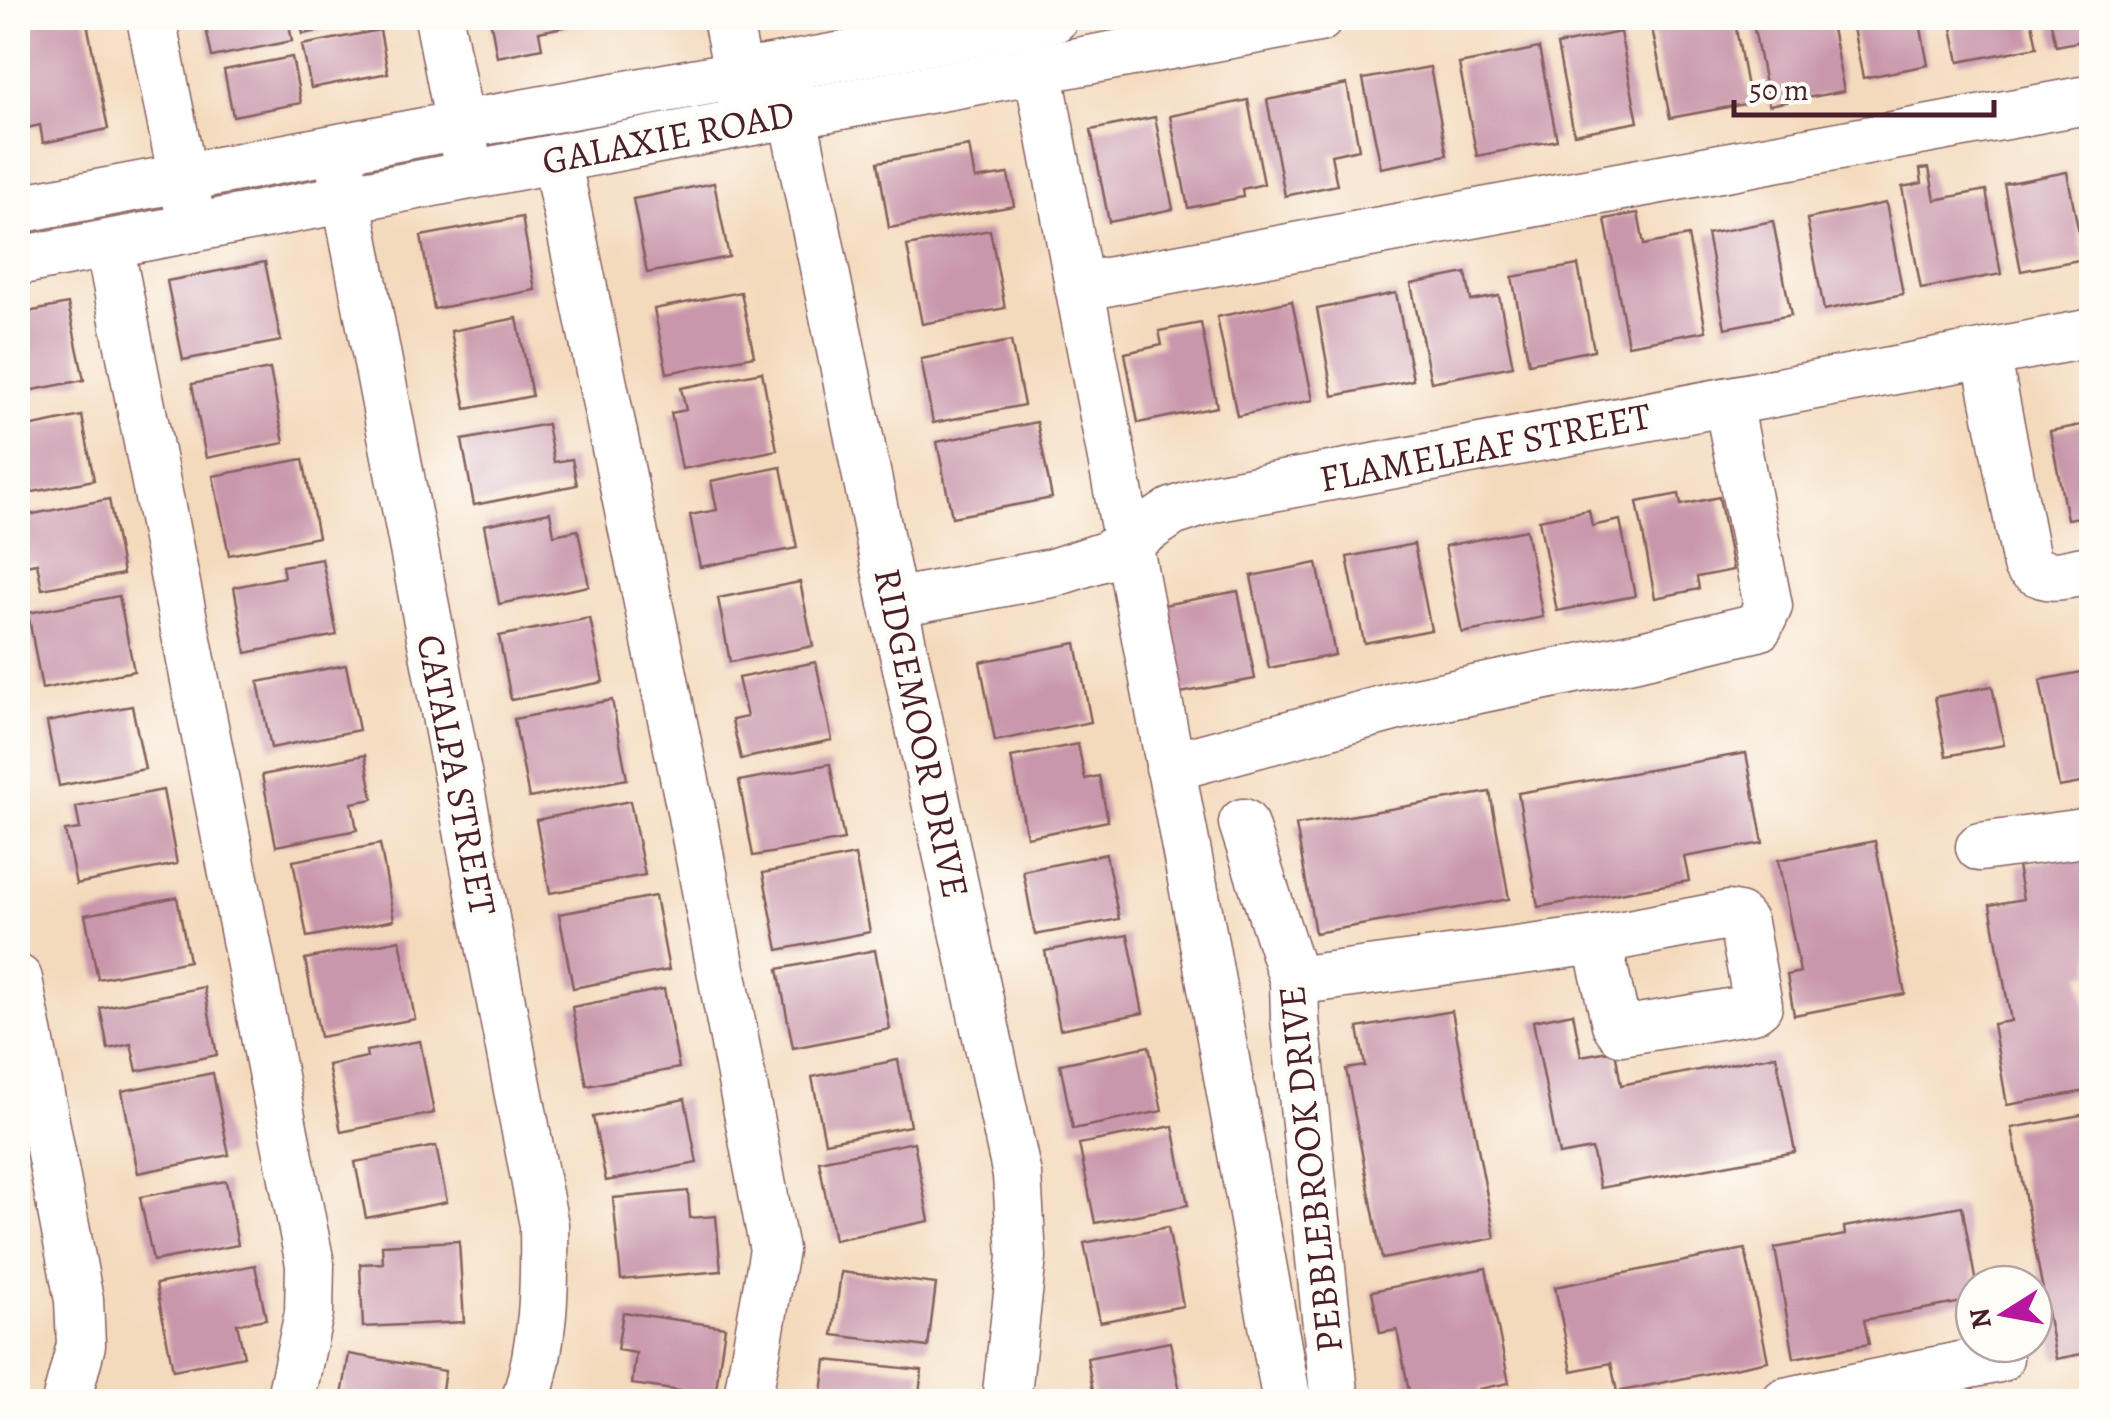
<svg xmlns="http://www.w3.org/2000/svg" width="2109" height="1419" font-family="Alegreya,serif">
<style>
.building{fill:#c997ac}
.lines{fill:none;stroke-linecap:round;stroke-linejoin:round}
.minor-casing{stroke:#86605e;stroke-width:51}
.minor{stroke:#fff;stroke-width:48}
.labels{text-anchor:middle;stroke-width:10;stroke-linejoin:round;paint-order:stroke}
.street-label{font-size:38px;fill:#4a1f2b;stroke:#fdfcf7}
</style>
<rect width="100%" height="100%" fill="#fdfcf7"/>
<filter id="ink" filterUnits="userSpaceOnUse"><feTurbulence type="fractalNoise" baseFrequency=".01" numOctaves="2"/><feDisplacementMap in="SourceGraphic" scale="20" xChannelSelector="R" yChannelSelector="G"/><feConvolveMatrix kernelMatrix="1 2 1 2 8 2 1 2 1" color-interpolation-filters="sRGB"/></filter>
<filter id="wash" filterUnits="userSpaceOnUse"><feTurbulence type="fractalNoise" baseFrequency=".0048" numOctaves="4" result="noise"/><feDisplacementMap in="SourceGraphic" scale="40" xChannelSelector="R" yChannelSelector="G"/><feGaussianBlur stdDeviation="2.25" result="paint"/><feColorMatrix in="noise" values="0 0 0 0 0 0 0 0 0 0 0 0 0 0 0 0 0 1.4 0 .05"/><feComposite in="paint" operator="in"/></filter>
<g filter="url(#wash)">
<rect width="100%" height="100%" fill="#f4dabd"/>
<g id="blocks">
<!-- building -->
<g class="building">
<path d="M18 18H86L108 129 43 143 40 125 18 130Z"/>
<path d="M204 18H288L292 41 212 57Z"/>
<path d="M299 18H379V19L303 34Z"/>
<path d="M490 18H604V19L539 32 542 48 497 57Z"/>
<path d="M1682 18H1734L1750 103 1670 118 1651 23Z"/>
<path d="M1752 18H1830L1844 91 1769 105Z"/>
<path d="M1851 18H1919L1928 65 1863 78Z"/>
<path d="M1950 18H2031L2037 47 1959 62Z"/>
<path d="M2050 18H2092V39L2056 46Z"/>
<path d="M380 30 388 73 311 88 302 45Z"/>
<path d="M1620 32 1638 122 1574 134 1557 45Z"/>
<path d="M1539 48 1557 140 1477 156 1459 64Z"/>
<path d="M292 57 301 103 233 116 224 70Z"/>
<path d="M1430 67 1447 155 1381 168 1363 79Z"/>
<path d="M1347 84 1359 149 1331 155 1337 185 1285 196 1267 100Z"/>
<path d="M1248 100 1264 184 1242 189 1243 197 1188 208 1170 116Z"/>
<path d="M1155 117 1173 209 1109 222 1091 130Z"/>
<path d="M969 146 975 179 1008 174 1014 206 889 228 878 162Z"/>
<path d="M1929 168 1935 200 1986 190 2001 274 1921 289 1902 187 1922 183 1920 169Z"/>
<path d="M2067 172 2084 259 2021 271 2004 184Z"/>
<path d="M714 183 729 257 647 273 633 199Z"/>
<path d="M1886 203 1903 294 1824 310 1807 219Z"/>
<path d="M1638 213 1644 245 1688 236 1706 331 1628 345 1605 219Z"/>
<path d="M522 217 535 290 434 309 421 236Z"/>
<path d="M1773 221 1791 315 1725 328 1707 234Z"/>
<path d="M990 230 1005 308 922 324 907 246Z"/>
<path d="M265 262 281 341 183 360 167 281Z"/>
<path d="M1578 265 1594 350 1529 363 1512 277Z"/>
<path d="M1466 273 1471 301 1499 296 1513 366 1431 382 1411 284Z"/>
<path d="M741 292 754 356 667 373 654 309Z"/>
<path d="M1396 293 1413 380 1333 396 1317 309Z"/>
<path d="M1292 301 1313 400 1237 416 1217 317Z"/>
<path d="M68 304 84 380 18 393V314Z"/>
<path d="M517 318 532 396 466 409 451 331Z"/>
<path d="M1201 323 1217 407 1138 423 1125 353 1162 345 1159 331Z"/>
<path d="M1011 341 1024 405 933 423 921 359Z"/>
<path d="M270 369 284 443 206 458 192 384Z"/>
<path d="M762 372 777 450 682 469 671 413 686 410 681 388Z"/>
<path d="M82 416 94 480 18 495V429Z"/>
<path d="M1037 422 1052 498 952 517 937 442Z"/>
<path d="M2092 423V515L2067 519 2050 431Z"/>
<path d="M547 424 554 462 572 459 577 485 474 505 462 440Z"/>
<path d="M303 459 318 537 229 555 213 476Z"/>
<path d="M781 467 797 548 700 567 690 515 717 510 711 481Z"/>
<path d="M1679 494 1681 505 1719 497 1733 570 1697 577 1699 589 1655 598 1637 502Z"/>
<path d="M109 499 123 574 42 589 37 563 18 566V517Z"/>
<path d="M1589 510 1592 526 1620 520 1635 596 1557 611 1539 520Z"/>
<path d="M550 512 554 535 578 530 589 586 499 604 484 525Z"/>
<path d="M1526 530 1543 617 1462 633 1445 546Z"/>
<path d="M1414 544 1431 630 1364 643 1347 557Z"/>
<path d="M322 559 337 635 246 653 234 587 284 577 282 566Z"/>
<path d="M1317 563 1335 655 1269 668 1251 576Z"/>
<path d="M800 582 813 646 730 662 718 598Z"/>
<path d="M1238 591 1255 679 1175 694 1158 606Z"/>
<path d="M119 596 134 671 42 689 28 613Z"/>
<path d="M590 618 603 682 511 700 499 636Z"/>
<path d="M1076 643 1091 722 995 741 980 662Z"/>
<path d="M816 662 832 740 741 759 732 720 747 717 738 678Z"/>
<path d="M346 665 359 730 271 748 258 682Z"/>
<path d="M2092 670V781L2059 787 2040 680Z"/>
<path d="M1992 686 2004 745 1946 756 1935 697Z"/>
<path d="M612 700 627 779 529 798 514 719Z"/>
<path d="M132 706 145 769 59 786 47 722Z"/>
<path d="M1078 744 1085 779 1099 776 1108 821 1027 837 1011 757Z"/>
<path d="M1746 753 1763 843 1684 857 1689 881 1538 907 1518 793Z"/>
<path d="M365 755 373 799 352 803 357 830 276 846 262 775Z"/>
<path d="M830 764 844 840 753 856 739 781Z"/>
<path d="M163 790 177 864 76 884 65 831 80 829 76 807Z"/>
<path d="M1490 792 1509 899 1315 933 1296 825Z"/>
<path d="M630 801 645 875 550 893 536 820Z"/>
<path d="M1875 841 1905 994 1794 1015 1787 975 1800 972 1778 860Z"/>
<path d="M380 844 394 920 307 937 293 861Z"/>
<path d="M2092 853V972L2081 974 2092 1036V1090L2007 1105 1993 1024 2011 1021 1990 905 2023 899 2017 866Z"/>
<path d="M1106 854 1119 919 1035 935 1023 871Z"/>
<path d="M855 855 870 932 778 950 763 873Z"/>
<path d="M655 896 669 970 573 988 559 914Z"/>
<path d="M177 897 189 961 98 979 85 915Z"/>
<path d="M1128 935 1143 1013 1060 1029 1045 951Z"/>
<path d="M400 940 415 1019 320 1037 305 959Z"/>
<path d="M875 950 890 1029 793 1048 778 969Z"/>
<path d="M204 987 217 1055 137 1071 131 1044 108 1049 100 1008Z"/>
<path d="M664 989 679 1068 587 1086 572 1007Z"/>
<path d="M1452 1011 1495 1238 1382 1259 1346 1069 1365 1066 1358 1028Z"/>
<path d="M1573 1013 1581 1056 1615 1050 1621 1085 1776 1055 1795 1152 1600 1188 1592 1149 1559 1155 1533 1021Z"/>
<path d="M420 1041 434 1113 341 1132 328 1065 367 1057 366 1051Z"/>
<path d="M1149 1046 1162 1111 1073 1129 1060 1064Z"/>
<path d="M898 1060 910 1126 825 1142 812 1077Z"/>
<path d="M213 1073 229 1155 138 1173 122 1091Z"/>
<path d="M685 1099 697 1163 606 1181 593 1117Z"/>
<path d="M2092 1113V1352L2056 1359 2012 1128Z"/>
<path d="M1173 1126 1188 1205 1095 1223 1079 1144Z"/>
<path d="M914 1142 929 1221 834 1240 819 1161Z"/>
<path d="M436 1146 447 1202 366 1218 355 1162Z"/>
<path d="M226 1181 238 1245 153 1261 140 1197Z"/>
<path d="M688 1191 690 1218 716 1216 721 1271 621 1280 613 1198Z"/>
<path d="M1962 1206 1976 1284 1974 1300 1864 1320 1869 1344 1794 1358 1775 1248 1845 1235 1844 1227Z"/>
<path d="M1168 1227 1183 1306 1100 1322 1084 1243Z"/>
<path d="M459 1241 464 1322 363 1327 360 1264 383 1263 382 1245Z"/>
<path d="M1745 1249 1768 1361 1617 1392 1611 1363 1572 1371 1555 1287Z"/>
<path d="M255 1265 266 1319 237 1324 244 1356 173 1370 156 1284Z"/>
<path d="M1486 1268 1509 1383 1479 1389 1482 1402H1411L1397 1330 1380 1333 1372 1291Z"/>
<path d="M841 1272 936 1284 928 1347 833 1335Z"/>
<path d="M623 1312 725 1327 715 1396 632 1384 636 1353 617 1350Z"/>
<path d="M1170 1342 1182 1402H1095L1087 1358Z"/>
<path d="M349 1354 445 1371 440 1402H341Z"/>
<path d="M826 1360 922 1370 918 1402H821Z"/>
</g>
</g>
</g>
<g filter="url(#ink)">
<use href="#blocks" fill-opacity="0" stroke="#86605e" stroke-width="2.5"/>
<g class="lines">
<defs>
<g id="minor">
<path d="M151 18 189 210"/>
<path d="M439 18 466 156"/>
<path d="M727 18 744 102"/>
<path d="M783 67 893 603 1017 1175 1022 1257 1006 1402"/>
<path d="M1038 69 1202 932 1287 1402"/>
<path d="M337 149 544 1225C545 1286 544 1343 525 1402"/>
<path d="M556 158 690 805 774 1250 747 1402"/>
<path d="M18 209 460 125 1054 18"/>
<path d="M109 244 310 1264 309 1313 290 1402"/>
<path d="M18 261 748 122 1319 18"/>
<path d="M1079 287 2092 99"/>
<path d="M1986 353 2027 565C2048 583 2067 574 2092 569"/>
<path d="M893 603 1052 573 1108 555 1172 512 1214 498 2092 333"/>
<path d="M1170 767 1397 706 1637 656 1758 627 1768 606 1728 402"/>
<path d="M1243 823 1294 981 1295 1019 1335 1402"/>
<path d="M1980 847 2092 832"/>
<path d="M18 979 79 1300 81 1345 66 1402"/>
<path d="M1294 981 1597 940 1728 915 1738 917 1743 923 1758 1005 1753 1009 1621 1031 1616 1024 1597 940"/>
<path d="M1785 1402 1999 1358"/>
</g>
</defs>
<!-- minor casing -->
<use href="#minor" class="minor-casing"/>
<!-- minor -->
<use href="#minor" class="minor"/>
</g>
</g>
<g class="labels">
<!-- street labels -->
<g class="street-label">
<text transform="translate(668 137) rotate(-11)" y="13">GALAXIE ROAD</text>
<text transform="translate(1485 447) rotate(-11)" y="13">FLAMELEAF STREET</text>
<text transform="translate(922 733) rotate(78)" y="13">RIDGEMOOR DRIVE</text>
<text transform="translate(457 775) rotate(79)" y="13">CATALPA STREET</text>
<text transform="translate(1310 1169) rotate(-96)" y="13">PEBBLEBROOK DRIVE</text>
</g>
</g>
<!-- margin -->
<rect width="2109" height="1419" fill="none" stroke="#fdfcf7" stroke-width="60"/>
<!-- north arrow -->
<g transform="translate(2004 1314) rotate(259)"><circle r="48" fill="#fdfcf7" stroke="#b5a4a5" stroke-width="2.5"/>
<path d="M0-8L18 38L0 25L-18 38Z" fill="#b5179e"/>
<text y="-15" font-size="28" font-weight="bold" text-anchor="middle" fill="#4a1f2b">N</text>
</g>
<!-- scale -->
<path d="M1734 100v15h260v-15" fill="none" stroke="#4a1f2b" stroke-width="5"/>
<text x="1749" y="100" font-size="30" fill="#4a1f2b" stroke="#fdfcf7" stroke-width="8" paint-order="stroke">50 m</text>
</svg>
